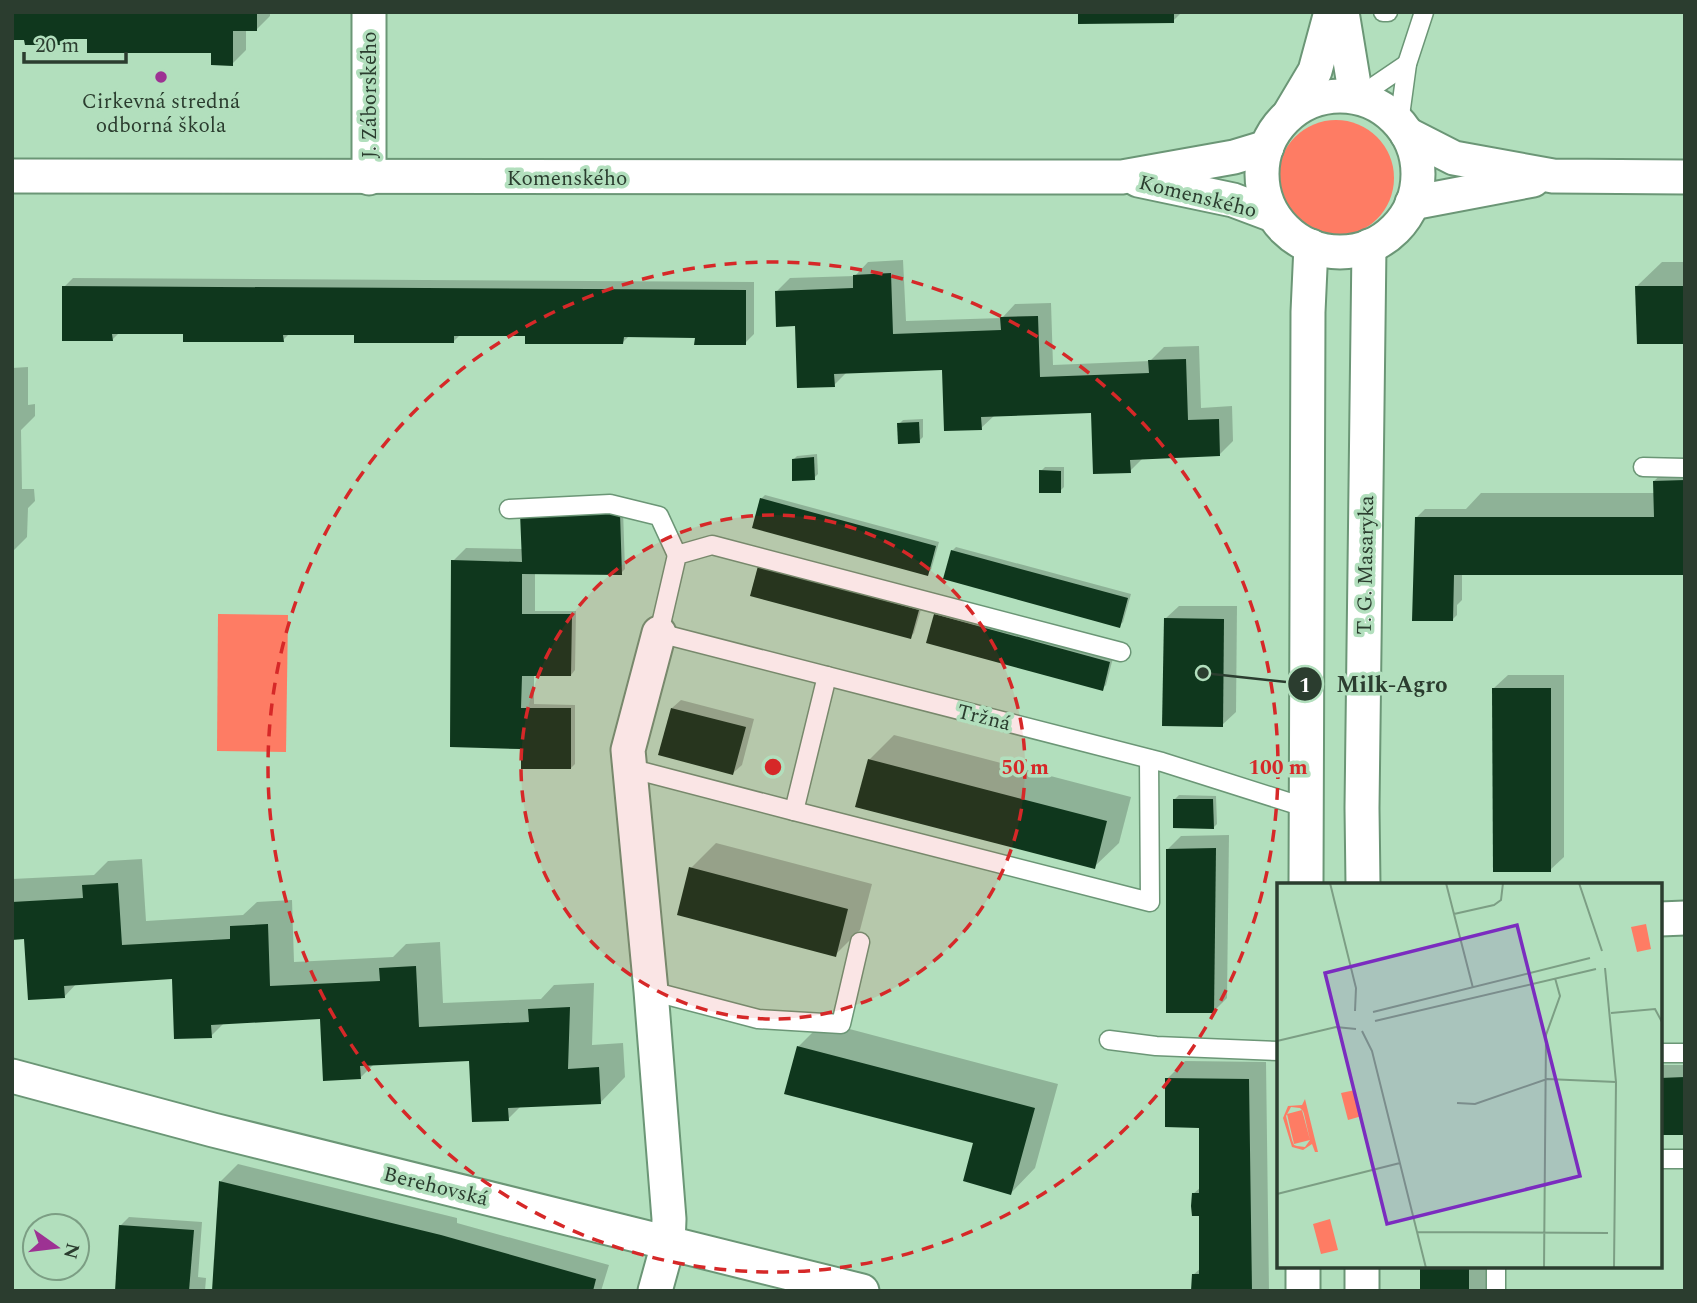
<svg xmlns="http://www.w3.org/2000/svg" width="1697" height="1303" font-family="Spectral,serif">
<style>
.green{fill:#fe7c64}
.shadow{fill:#0003}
.building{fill:#0f371d}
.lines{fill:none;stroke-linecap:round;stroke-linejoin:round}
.lane-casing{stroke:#6b9676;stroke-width:21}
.street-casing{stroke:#6b9676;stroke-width:37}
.lane{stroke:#fff;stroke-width:18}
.street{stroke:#fff;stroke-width:33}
.ring{fill:none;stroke:#d62828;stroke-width:3.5;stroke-dasharray:12 9}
.poi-dot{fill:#9d3293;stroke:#b2dfbd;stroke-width:2.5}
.labels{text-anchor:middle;stroke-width:7;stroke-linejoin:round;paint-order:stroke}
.street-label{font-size:21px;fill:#2b3d2f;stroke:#b2dfbd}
.poi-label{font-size:21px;fill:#2b3d2f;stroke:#b2dfbd}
.inset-road{fill:none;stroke:#7c9e84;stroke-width:2}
.view{fill:#7b2cbf;fill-opacity:0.15;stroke:#7b2cbf;stroke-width:3.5}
.inset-edge{fill:none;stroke:#2b3d2f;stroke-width:3.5}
.centre{fill:#d62828;stroke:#b2dfbd;stroke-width:3.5}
.ring-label{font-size:21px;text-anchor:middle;font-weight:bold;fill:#d62828;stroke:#b2dfbd;stroke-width:7;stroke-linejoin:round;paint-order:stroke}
.leader{fill:none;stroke:#2b3d2f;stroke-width:2.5}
.callout-dot{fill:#2b3d2f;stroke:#b2dfbd;stroke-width:2.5}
.mark-label{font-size:21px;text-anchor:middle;font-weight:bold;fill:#fff}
.callout-label{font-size:23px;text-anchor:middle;font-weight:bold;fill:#2b3d2f;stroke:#b2dfbd;stroke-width:7;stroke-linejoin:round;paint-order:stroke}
</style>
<rect width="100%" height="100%" fill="#b2dfbd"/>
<!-- green -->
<g class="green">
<circle cx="1336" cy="178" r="58"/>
<path d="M218 614 288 615 286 752 217 751Z"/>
</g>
<!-- shadow -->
<g class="shadow">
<path d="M12 12H270V16L257 29H246V50L232 64 212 51 71 37 64 44Z"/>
<path d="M1080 12H1182L1173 21Z"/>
<path d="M903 260 906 321 1002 318 1015 304 1051 303 1053 365 1150 361 1164 347 1199 346 1201 408 1232 406 1233 441 1220 454 1143 458 1130 471 1092 411 995 415 981 428 944 368 848 371 834 385 777 291 790 278 855 276 868 262Z"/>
<path d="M1662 262H1685V342L1637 286Z"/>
<path d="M73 278 754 282V334L745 343 696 336 630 335 623 342 526 335 461 334 453 342 355 333H290L283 340 185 332H120L112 340 64 287Z"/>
<path d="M28 367V405L35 404V416L21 430 22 489H34L35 501 28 508 27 537 12 552V368Z"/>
<path d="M923 419V437L919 441 899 424 903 420Z"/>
<path d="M817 454 818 474 814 478 793 460 797 456Z"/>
<path d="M1045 467H1064V487L1060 491 1041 471Z"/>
<path d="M1668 468H1685V573H1462V600L1457 605V615L1453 619 1416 518 1425 509H1466L1481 493H1654V481Z"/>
<path d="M765 495 939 542 931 570 927 574 761 499Z"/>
<path d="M623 510 625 569 621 573H535V611H576L575 670 571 675 534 674V704L575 705V764L571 768 523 747 453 561 466 548 523 549 522 513Z"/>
<path d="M956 547 1131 594 1123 622 1119 626 952 551Z"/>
<path d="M764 563 922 606 914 633 910 637 752 595Z"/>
<path d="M1179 606H1237L1236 712 1222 725 1165 619Z"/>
<path d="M939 610 1113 658 1106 685 1102 689 935 614Z"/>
<path d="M1508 675H1564V857L1550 870 1494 688Z"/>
<path d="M681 700 754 719 742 765 733 773 672 708Z"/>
<path d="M894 735 1131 797 1119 843 1094 867 869 760Z"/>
<path d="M1179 795 1216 796 1217 824 1213 828 1175 799Z"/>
<path d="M1229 835 1227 998 1213 1012 1168 849 1181 836Z"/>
<path d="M716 843 872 884 860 930 835 955 691 868Z"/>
<path d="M142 859 146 921 243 915 257 902 292 900 294 962 393 957 406 944 440 942 443 1003 541 999 554 985 594 983 592 1045 623 1043 625 1077 601 1102 521 1106 508 1119 471 1059 374 1064 360 1078 322 1018 225 1022 211 1036 174 978 77 983 64 997 26 937 12 938V879L94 875 108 861Z"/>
<path d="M823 1022 1058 1084 1035 1168 1011 1193 975 1142 798 1047Z"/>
<path d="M1185 1061 1266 1062 1269 1291H1193V1275L1201 1268V1214L1193 1194 1201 1187V1126L1167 1079Z"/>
<rect x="1660" y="1065" width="25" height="68"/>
<path d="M238 1164 457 1218V1223L609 1265 601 1291H214L221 1181Z"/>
<path d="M129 1217 202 1222 198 1277 206 1278 205 1291H116L120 1226Z"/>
<rect x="1421" y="1266" width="72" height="25"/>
</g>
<!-- building -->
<g class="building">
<path d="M12 12H257V31H233V66L211 65V53H87V39H64L65 45H25L24 40H12Z"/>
<path d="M1078 12H1174V23L1078 24Z"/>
<path d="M891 273 893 334 1001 330 1000 317 1038 316 1040 377 1149 373 1148 360 1186 359 1188 420 1219 419 1220 456 1130 460 1131 473 1093 474 1091 413 981 417 982 430 944 431 942 370 834 374 835 387 797 388 795 326 776 327 775 291 853 288V275Z"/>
<path d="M62 286 746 290V345H694L695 338 624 337 623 344H525V336H454V343H354V335H283L284 342H183V334H112L113 341H62Z"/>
<path d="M1635 286H1685V344H1637Z"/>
<path d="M919 422 920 443 898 444 897 423Z"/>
<path d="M814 457 815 480 792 481V459Z"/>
<path d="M1039 470 1061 471V493H1039Z"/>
<path d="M1685 480V575H1454L1453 621H1412L1415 517H1654L1653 481Z"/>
<path d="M760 498 936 546 928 576 752 528Z"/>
<path d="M520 513H620L622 575 522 574V614H572L571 676H522L521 708H571V769H521V749L450 747 451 560 522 562Z"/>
<path d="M951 550 1128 598 1120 628 943 579Z"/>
<path d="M758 566 919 610 911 639 750 596Z"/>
<path d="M934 614 1110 662 1103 691 926 643Z"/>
<path d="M1164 618 1224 619 1223 727 1162 726Z"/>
<path d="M1492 688H1551V872H1493Z"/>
<path d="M671 708 746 727 733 775 658 755Z"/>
<path d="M868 759 1107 821 1095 869 855 807Z"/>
<path d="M1173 799H1213L1214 829 1173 828Z"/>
<path d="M1216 848 1214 1013H1166V849Z"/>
<path d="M689 867 848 909 836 957 677 915Z"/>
<path d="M118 883 122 945 230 939V926L268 924 270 986 380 981 379 968 416 966 419 1027 529 1022 528 1009 570 1007 568 1069 599 1067 601 1104 508 1108 509 1121 472 1122 469 1061 360 1066 361 1079 323 1081 320 1019 211 1025 212 1038 174 1039 172 979 64 986 65 998 28 1000 24 939 12 940V902L83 898 82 885Z"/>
<path d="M797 1046 1035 1108 1011 1195 963 1181 973 1143 784 1094Z"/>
<path d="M1685 1077V1135H1660V1078Z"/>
<path d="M1165 1078 1249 1079 1252 1291H1191L1192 1274H1199V1216H1192L1191 1206 1192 1193H1199V1128L1165 1127Z"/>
<path d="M219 1181 441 1235 596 1279 593 1291H212Z"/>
<path d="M119 1225 194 1230 189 1291H115Z"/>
<rect x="1420" y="1266" width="49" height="25"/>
</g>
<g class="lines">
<defs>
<g id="lane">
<path d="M1383 12H1388"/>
<path d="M1362 99 1376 85 1407 64"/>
<path d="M1399 123 1407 64 1424 12"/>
<path d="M1643 467 1685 468"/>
<path d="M509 509 610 504 659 516 677 555"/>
<path d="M1121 652 712 545 677 555 659 633 1162 762 1307 808"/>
<path d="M827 676 794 811 1150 902 1149 759"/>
<path d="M629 768 794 811"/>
<path d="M651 991 758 1019 841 1024 860 942"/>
<path d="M1109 1040 1156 1046 1279 1051"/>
<path d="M1660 1053H1685"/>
<path d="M1660 1159H1685"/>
<path d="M1496 1291V1266"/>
</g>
<g id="street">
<path d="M369 12V178"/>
<path d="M1342 12 1356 97"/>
<circle cx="1340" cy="174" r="78"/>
<path d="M1290 113 1315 71 1331 12"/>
<path d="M1407 134 1454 158 1553 176 1685 177"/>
<path d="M12 176 1122 177 1234 157 1267 147"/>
<path d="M1138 180 1233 200 1273 215"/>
<path d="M1412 203 1533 180"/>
<path d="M1306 885 1308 312 1311 246"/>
<path d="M1363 885 1362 808 1369 246"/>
<path d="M1660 919 1685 918"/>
<path d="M12 1076 213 1130 862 1291"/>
<path d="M655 1291 668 1244 669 1219 651 991 628 750 659 633"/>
<path d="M1303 1291V1266"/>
<path d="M1362 1291V1266"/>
</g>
</defs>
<!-- lane casing -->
<use href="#lane" class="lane-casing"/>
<!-- street casing -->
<use href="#street" class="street-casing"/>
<!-- lane -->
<use href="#lane" class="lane"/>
<!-- street -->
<use href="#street" class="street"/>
</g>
<!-- distance rings -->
<circle cx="773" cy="767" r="252" fill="#d62828" fill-opacity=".12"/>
<g class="ring">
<circle cx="773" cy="767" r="252"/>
<circle cx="773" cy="767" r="505"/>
</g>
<!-- markers -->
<circle class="poi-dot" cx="161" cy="77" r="7"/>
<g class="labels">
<!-- street labels -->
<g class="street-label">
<text transform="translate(369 95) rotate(-90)" y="7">J. Záborského</text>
<text x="567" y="185">Komenského</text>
<text transform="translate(1198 196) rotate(14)" y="7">Komenského</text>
<text transform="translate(1365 565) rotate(-89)" y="7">T. G. Masaryka</text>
<text transform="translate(984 717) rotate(14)" y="7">Tržná</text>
<text transform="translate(436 1186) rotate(14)" y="7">Berehovská</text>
</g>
<!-- poi labels -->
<g class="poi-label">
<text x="161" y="108">Cirkevná stredná<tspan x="161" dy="24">odborná škola</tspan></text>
</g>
</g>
<!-- overview -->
<g transform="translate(1277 883)">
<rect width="385" height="385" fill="#b2dfbd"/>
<path d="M369 41 374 66 360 69 354 44ZM78 207 85 233 71 237 64 210ZM28 216 41 269H38L35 261 26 267 15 264 6 235 11 223 25 222ZM14 224 23 225 26 228 27 231 33 257 25 227 10 231 17 261 33 257 28 264 20 263 17 262 15 257 9 233ZM53 336 61 367 44 371 36 341Z" fill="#fe7c64" fill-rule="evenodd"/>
<path class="inset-road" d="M53 0 79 105 78 128M169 0 196 105M302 0 325 68M177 31 217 22 224 17 226 0M328 85 339 199 337 385M96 129 313 75M334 130 378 126 385 139M98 138 319 86M85 148 95 168 149 385M0 158 59 144 79 146M180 220 198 221 270 196 339 199M0 311 123 280M140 349 331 350M267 385 269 152 283 113 278 95"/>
<path class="view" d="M240 42 303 293 110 341 48 90Z"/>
<rect width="385" height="385" class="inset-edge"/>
</g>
<circle cx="773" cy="767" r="10" class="centre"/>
<g class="ring-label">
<text x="1025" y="774">50 m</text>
<text x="1278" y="774">100 m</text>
</g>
<!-- callouts -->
<path class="leader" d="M1203 673L1305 684"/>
<g class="callout-dot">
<circle cx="1203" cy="673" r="7"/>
<circle cx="1305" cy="684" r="18"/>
</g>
<g class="mark-label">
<text x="1305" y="692">1</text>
</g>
<g class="callout-label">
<text x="1392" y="692">Milk-Agro</text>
</g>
<!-- border -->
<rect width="1697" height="1303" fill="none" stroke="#2b3d2f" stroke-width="28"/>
<!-- north arrow -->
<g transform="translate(56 1247) rotate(104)"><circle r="33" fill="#b2dfbd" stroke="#7c9e84" stroke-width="2"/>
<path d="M0-5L12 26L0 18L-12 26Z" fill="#9d3293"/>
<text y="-10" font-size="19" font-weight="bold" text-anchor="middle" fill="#2b3d2f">N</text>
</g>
<!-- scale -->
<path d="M24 52v10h102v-10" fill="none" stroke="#2b3d2f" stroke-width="3.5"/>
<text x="35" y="52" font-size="21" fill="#2b3d2f" stroke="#b2dfbd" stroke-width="5" paint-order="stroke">20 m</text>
</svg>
